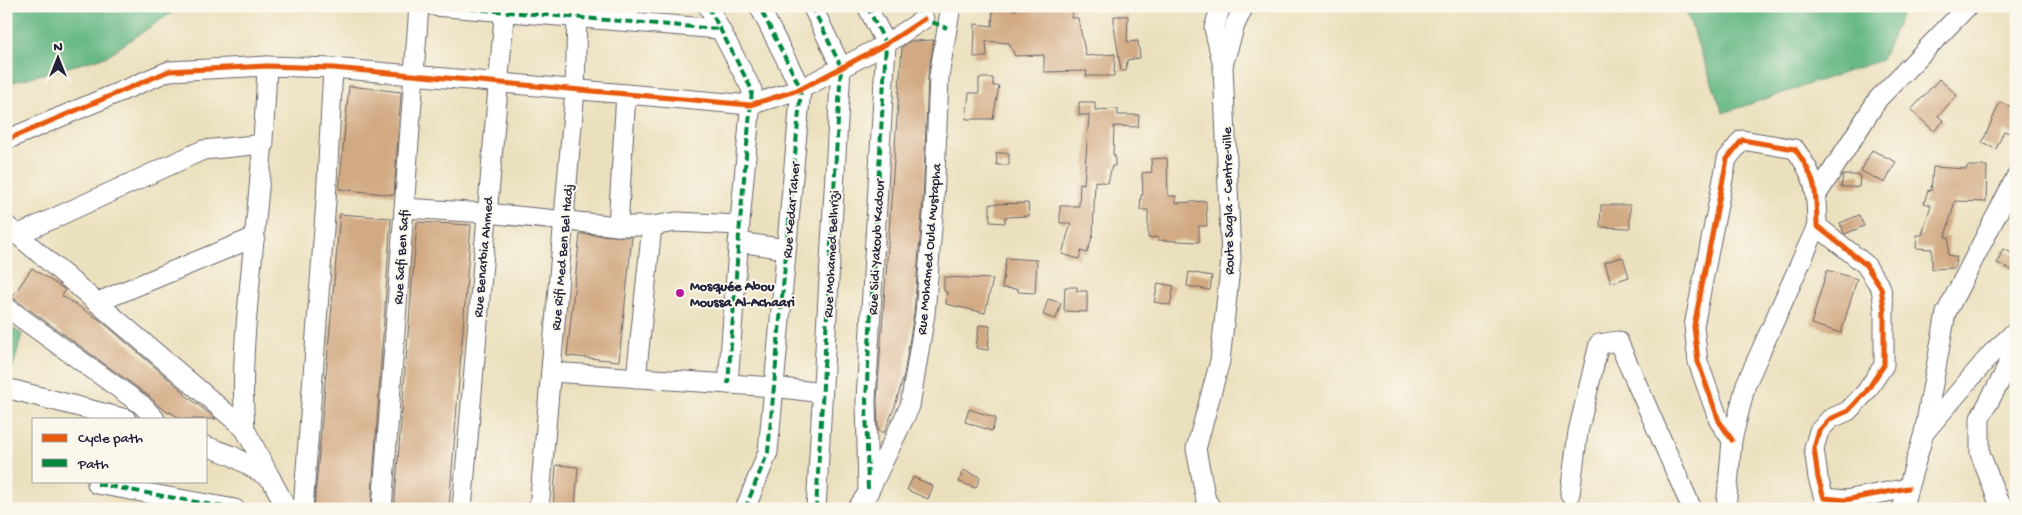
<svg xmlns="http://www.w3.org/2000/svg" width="2022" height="515" font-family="'Gochi Hand',sans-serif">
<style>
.forest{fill:#66b884;stroke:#446d60}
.building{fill:#d1a982}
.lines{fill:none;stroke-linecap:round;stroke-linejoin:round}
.minor-casing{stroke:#686469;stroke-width:21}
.minor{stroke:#fff;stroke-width:19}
.quiet{stroke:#00873e;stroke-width:4;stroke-dasharray:8 4;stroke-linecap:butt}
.cycleway-casing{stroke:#fbf7ec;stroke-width:8}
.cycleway{stroke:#e8590c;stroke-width:5}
.poi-dot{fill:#b5179e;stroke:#fbf7ec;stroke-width:2}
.labels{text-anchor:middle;stroke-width:4;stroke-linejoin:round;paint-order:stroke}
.street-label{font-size:14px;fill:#22223b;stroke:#fbf7ec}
.poi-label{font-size:14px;font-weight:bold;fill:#22223b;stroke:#fbf7ec;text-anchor:start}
</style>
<rect width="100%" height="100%" fill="#fbf7ec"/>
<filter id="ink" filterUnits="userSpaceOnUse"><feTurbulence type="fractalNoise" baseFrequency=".02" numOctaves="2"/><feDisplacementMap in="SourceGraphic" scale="10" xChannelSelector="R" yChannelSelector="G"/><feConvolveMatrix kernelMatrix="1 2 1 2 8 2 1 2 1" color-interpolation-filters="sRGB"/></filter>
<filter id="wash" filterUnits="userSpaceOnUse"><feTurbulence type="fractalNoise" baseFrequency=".0096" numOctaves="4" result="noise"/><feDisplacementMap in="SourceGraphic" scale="20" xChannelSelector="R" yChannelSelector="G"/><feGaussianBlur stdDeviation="1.12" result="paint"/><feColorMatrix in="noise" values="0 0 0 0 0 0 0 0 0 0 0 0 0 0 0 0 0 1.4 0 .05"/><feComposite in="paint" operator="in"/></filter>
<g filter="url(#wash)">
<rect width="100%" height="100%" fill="#ebe0be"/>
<!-- forest -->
<g class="forest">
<path d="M6 6H182L105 57 13 82H6Z"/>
<path d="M1684 6H1905L1882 60 1723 113Z"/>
<path d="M6 325 22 334 13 368 6 367Z"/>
</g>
<g id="blocks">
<!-- building -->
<g class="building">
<path d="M1018 6H1075L1071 18H1078L1086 56 1115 54 1114 76H1086L1087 71 1044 72V55L1015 56 1009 43 986 41 987 57H974L975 24 992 26 993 8 1017 10Z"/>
<path d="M1114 16H1128L1127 42 1138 41 1140 58 1127 60 1126 71H1121L1114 26Z"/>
<path d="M934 40 928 75 923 202 914 313 904 375 895 406 884 433 878 430 877 400 902 47 911 41Z"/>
<path d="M979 78H993V86H999L993 119H966L969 93H979Z"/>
<path d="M1939 79 1957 95 1938 116 1944 121 1934 131 1911 110Z"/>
<path d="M349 86 401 92 394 195 339 189Z"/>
<path d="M1079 102H1095V110L1118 109V115H1139L1138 127 1114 126 1113 155H1115V166H1112L1108 183 1095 181 1093 235 1087 253 1081 251 1079 259 1062 254 1071 223H1060V206H1079L1080 183 1084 184 1089 115H1079Z"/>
<path d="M2000 102 2016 109V135L2004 131 1996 149 1982 143Z"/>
<path d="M1872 150 1896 162 1885 183 1861 171Z"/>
<path d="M996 153H1009V165H997Z"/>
<path d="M1167 158 1168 196H1176V203L1206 201 1207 226H1199V242L1158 240V237L1148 238V210H1140L1141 195H1143L1142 173 1152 172 1151 159Z"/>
<path d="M1967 166H1987L1986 202 1955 201 1945 237H1949L1948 255 1957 257 1954 268 1932 269V249L1916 248 1917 235H1922L1931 205 1924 203 1928 190 1931 191 1933 167 1967 169Z"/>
<path d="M1843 175H1860L1859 187H1841Z"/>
<path d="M1028 203 1029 216 1005 217V223L990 222V204Z"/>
<path d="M1601 205H1630V228L1600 227Z"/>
<path d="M340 214 391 218 371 509H314Z"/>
<path d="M1859 215 1864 226 1845 234 1844 233 1840 223Z"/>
<path d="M417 222 471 225 449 509H394Z"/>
<path d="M580 234 632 237 619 361 567 356Z"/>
<path d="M2003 249 2016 255V272L1997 263Z"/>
<path d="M1623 257 1629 277 1611 283 1605 262Z"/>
<path d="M1006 258 1037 260 1035 293 1018 292V289L1002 288Z"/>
<path d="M32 268 64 289 65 290 62 296 100 320 185 393 184 394 216 419H181L170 412 169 413 160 407 149 396 12 297Z"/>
<path d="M1827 270 1857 279 1841 333 1811 324Z"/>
<path d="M1189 272 1212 276 1210 290 1187 286Z"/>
<path d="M944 277 993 279 985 313 946 304 947 292 944 291Z"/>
<path d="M1158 283 1174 286 1170 305 1154 302Z"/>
<path d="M1065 287H1077V291H1087V312L1064 311Z"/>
<path d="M1048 299 1061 303 1056 319 1043 315Z"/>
<path d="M979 325 990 326 988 350 976 348Z"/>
<path d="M969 409 996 418 992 431 965 422Z"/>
<path d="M556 465 578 467 575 509H553Z"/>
<path d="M963 470 980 477 976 488 959 482Z"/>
<path d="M913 477 933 486 928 499 907 490Z"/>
</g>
</g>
</g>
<g filter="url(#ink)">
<use href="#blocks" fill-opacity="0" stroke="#686469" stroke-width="1"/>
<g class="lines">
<defs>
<g id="minor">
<path d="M434 6 719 29"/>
<path d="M708 6 752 90 740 222 728 384"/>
<path d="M812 6 841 67 816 509"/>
<path d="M867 6 886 44 866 400 868 490"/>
<path d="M1223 65 1235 25 1244 6"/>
<path d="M6 140 169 71 267 66 333 68 750 105 801 89 886 44 924 19"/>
<path d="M1816 196 1878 99 1968 6"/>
<path d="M404 208 486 213 618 226H652L676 222 739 225"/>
<path d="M6 225 245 429 271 479"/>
<path d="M618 226 626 94"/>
<path d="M17 235 203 150 264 144"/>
<path d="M738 242 786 249"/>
<path d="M98 302 255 237"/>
<path d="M6 307 142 405 155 419"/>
<path d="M551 372 774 387 822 393"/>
<path d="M636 378 652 226"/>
<path d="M6 388 126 419"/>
<path d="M245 429C240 367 248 303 254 240 260 182 265 124 267 66"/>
<path d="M1924 433 1946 313 2016 177"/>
<path d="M1732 440 1719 421 1698 362 1694 326 1727 159 1742 140 1795 149C1817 179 1816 190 1817 226L1865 264 1881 288 1884 308V365L1866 392 1848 411 1830 419 1819 431 1814 448 1818 478 1824 498 1845 500 1908 488"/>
<path d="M206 446 233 456 271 479 287 509"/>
<path d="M97 484 235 509"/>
<path d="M1570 494 1578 432 1599 344 1618 341 1692 509"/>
<path d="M303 509 326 201 333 68"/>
<path d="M382 509 419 6"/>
<path d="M462 509 505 6"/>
<path d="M539 509 575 90 577 17 581 6"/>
<path d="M745 509 768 452 801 89 759 6"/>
<path d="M857 509 868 493 910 406 925 314 934 203 939 76 951 6"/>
<path d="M1212 509 1206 500 1196 449 1220 361 1231 259 1223 66 1214 28 1221 6"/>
<path d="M1726 509 1732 440 1746 384 1817 226"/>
<path d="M1902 509 1924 433 1992 353 2016 331"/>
<path d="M2006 509 1998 501 1980 453V418L2005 372 2011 353 2012 334"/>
</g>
</defs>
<!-- minor casing -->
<use href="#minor" class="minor-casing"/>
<!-- minor -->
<use href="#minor" class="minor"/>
<!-- quiet -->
<g class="quiet">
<path d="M434 6 719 29"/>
<path d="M708 6 752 90 740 222 728 384"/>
<path d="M812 6 841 67 816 509"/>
<path d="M867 6 886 44 866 400 868 493"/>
<path d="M915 6 924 19 947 28"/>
<path d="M97 484 235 509"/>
<path d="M745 509 768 452 801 89 759 6"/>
</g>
<defs>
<g id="cycleway">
<path d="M6 140 169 71 267 66 333 68 750 105 801 89 886 44 924 19"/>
<path d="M1732 440 1719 421 1698 362 1694 326 1727 159 1742 140 1795 149C1817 179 1816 190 1817 226L1865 264 1881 288 1884 308V365L1866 392 1848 411 1830 419 1819 431 1814 448 1818 478 1824 498 1845 500 1908 488"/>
</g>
</defs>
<!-- cycleway casing -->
<use href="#cycleway" class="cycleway-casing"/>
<!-- cycleway -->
<use href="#cycleway" class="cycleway"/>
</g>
</g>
<!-- markers -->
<circle class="poi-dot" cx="680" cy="293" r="5"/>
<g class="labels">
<!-- street labels -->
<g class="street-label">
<text transform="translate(1227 201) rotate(-91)" y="5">Route Sagla - Centre-ville</text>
<text transform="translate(790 210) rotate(-85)" y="5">Rue Kedar Taher</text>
<text transform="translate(875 247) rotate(-87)" y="5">Rue Sidi Yakoub Kadour</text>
<text transform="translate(928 249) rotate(-85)" y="5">Rue Mohamed Ould Mustapha</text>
<text transform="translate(830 254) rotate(-87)" y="5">Rue Mohamed Belhrizi</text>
<text transform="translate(400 257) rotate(-86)" y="5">Rue Safi Ben Safi</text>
<text transform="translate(482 257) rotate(-85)" y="5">Rue Benarbia Ahmed</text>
<text transform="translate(561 257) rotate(-85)" y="5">Rue Rifi Med Ben Bel Hadj</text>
</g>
<!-- poi labels -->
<g class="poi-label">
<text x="690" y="290">Mosquée Abou<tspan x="690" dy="16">Moussa Al-Achaari</tspan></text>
</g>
</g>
<!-- margin -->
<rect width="2022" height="515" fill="none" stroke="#fbf7ec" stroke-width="25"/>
<!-- legend -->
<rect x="32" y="418" width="175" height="65" fill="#fbf7ec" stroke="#a4a2a5"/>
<rect x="42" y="434" width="25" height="8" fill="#e8590c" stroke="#a4a2a5"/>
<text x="78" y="442" font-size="15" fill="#22223b">Cycle path</text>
<rect x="42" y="459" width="25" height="8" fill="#00873e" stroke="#a4a2a5"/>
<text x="78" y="468" font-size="15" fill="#22223b">Path</text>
<!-- north arrow -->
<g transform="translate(58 58)" stroke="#fbf7ec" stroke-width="4" paint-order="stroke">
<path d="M0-4L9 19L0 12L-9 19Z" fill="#22223b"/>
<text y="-8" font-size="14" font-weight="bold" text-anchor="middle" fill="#22223b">N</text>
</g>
</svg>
